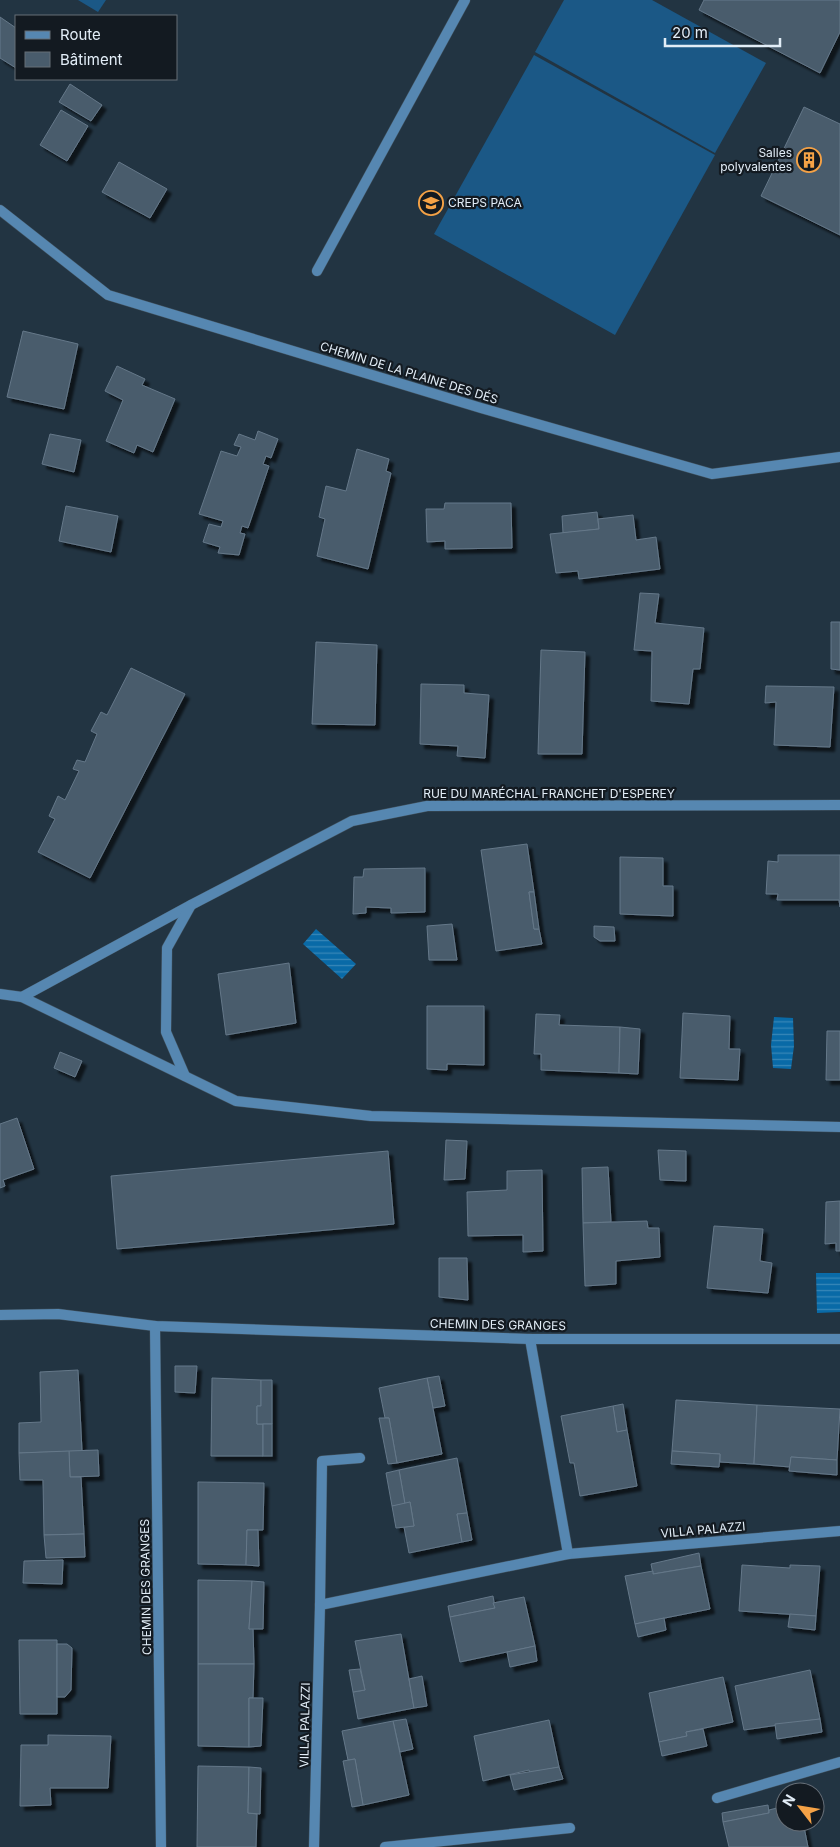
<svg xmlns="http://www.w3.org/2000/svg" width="840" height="1847" font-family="Inter,sans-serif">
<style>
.grass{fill:#1b5886}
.water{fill:url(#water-rules)}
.building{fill:#495c6c;stroke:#657889;filter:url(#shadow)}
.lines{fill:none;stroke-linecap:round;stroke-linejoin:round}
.lane-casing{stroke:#41525f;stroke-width:11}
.street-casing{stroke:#41525f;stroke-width:11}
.lane{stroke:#5687b1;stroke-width:10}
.street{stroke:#5687b1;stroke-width:10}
.labels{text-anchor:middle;stroke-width:4.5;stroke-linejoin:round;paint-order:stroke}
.poi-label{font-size:12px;fill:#e2edf7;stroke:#131a21;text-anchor:end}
.street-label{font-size:12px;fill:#e2edf7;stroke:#131a21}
</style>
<defs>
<pattern id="water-rules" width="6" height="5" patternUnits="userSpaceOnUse" patternTransform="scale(1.25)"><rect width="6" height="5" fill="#096aa7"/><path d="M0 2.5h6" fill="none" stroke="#3887b8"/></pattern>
<filter id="shadow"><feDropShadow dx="4.5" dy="4.5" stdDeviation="1" flood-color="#0009"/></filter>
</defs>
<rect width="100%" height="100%" fill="#223442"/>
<!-- grass -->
<g class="grass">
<path d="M78 0H106L98 12Z"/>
<path d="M564 0H652L766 63 715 153 535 52Z"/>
<path d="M534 55 715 155 615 335 434 234Z"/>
</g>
<!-- water -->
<g class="water">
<path d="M316 929 356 964 342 979 303 944Z"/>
<path d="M774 1017 793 1018 794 1046 791 1069 773 1068 771 1045Z"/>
<path d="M816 1273H840V1312L817 1313Z"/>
</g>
<!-- building -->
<g class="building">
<path d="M704 0H840V32L820 73 699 10Z"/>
<path d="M0 17 16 28V68L0 58Z"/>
<path d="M70 84 102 105 91 121 59 102Z"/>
<path d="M804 107 840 124V235L761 196Z"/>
<path d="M61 110 88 126 67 161 40 145Z"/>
<path d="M119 162 167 189 150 218 102 192Z"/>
<path d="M23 331 78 344 64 409 7 397Z"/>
<path d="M117 366 145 379 142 385 175 399 153 452 137 445 134 453 106 441 123 400 105 391Z"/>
<path d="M258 431 278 439 271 458 266 456 263 464 269 466 248 528 242 526 240 533 245 534 239 555 218 553 220 547 203 542 209 524 221 527 223 521 199 514 221 451 237 456 241 447 234 445 239 434 255 440Z"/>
<path d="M50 434 81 440 74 472 42 464Z"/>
<path d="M357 449 389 459 386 471 391 473 368 569 317 556 325 519 319 517 326 486 346 491Z"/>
<path d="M445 503H511L512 548 445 549V541L427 542 426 509H444Z"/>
<path d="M66 506 118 516 111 552 59 541Z"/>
<path d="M597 512 599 529 563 533 562 516Z"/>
<path d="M633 515 636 540 656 537 660 569 579 579 578 571 556 573 550 534 599 529 598 519Z"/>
<path d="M640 593 659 594 655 623 704 628 700 669H693L689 704 651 701 652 651 634 650Z"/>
<path d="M831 622H840V670L831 669Z"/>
<path d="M316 642 377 645 375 725 312 724Z"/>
<path d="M541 650 585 652 582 754H538Z"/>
<path d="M131 668 185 694 90 878 38 852 55 819 49 816 58 796 65 800 79 771 73 769 77 760 85 762 97 734 91 731 101 712 107 715Z"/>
<path d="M421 684 464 685V693L489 695 485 758 457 756 458 746 420 744Z"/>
<path d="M766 686 834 687 830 747 774 745 776 702 765 703Z"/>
<path d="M527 844 534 892H529L534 929H539L542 944 496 951 481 850Z"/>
<path d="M778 855H840V907L839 900H777L778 894H766L768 861 778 862Z"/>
<path d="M620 857 663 858V886H673V916L620 914Z"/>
<path d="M425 868V912L391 913V908L366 907V913L353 914 354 877H363L364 869Z"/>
<path d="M529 892H534L539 929H534Z"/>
<path d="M452 924 457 960H429L427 926Z"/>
<path d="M594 926 614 927 615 941H600L594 937Z"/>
<path d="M289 963 296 1023 226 1035 218 974Z"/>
<path d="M427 1006H484V1065L447 1064V1070L427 1069Z"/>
<path d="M683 1013 730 1016 729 1049H740L738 1080 680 1078Z"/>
<path d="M536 1014 560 1015 559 1025 620 1027 619 1073 541 1070V1054H534Z"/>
<path d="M620 1027 640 1029 638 1074 619 1073Z"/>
<path d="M827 1031H840V1080H826Z"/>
<path d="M60 1052 82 1061 75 1077 54 1068Z"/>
<path d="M17 1118 34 1169 3 1180 5 1186 0 1188V1124Z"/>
<path d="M446 1140 467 1141 465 1179 444 1180Z"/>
<path d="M658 1150 686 1151V1181L660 1180Z"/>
<path d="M388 1151 394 1224 117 1249 111 1176Z"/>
<path d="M608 1167 611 1222 583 1223 582 1168Z"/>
<path d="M542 1170 543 1251 523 1252V1235L468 1236 467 1192 507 1190V1171Z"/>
<path d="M840 1201V1251H836V1243L825 1244 826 1202Z"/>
<path d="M647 1221 648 1228H659L660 1257 616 1261V1284L585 1286 583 1223Z"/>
<path d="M714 1226 763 1229 760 1261 772 1263 768 1293 707 1288Z"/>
<path d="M439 1258H467L468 1300 439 1297Z"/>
<path d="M175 1366H197L195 1393 175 1392Z"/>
<path d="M78 1370 82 1451 19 1453V1423L41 1422 40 1372Z"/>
<path d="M439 1376 445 1406 433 1408 427 1378Z"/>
<path d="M212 1378 261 1380V1406H257V1424H263V1456H211Z"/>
<path d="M427 1378 442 1454 397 1463 389 1418H385L379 1388Z"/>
<path d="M261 1380H272V1424H257V1406H261Z"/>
<path d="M676 1400 757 1405 754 1464 720 1462V1454L672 1451Z"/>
<path d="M623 1404 627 1430 617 1432 613 1406Z"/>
<path d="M757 1405 840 1409 837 1460 791 1457 790 1467 754 1464Z"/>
<path d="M613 1406 617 1432 627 1430 637 1486 580 1496 574 1463H570L561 1416Z"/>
<path d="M379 1418H389L397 1463 388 1464Z"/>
<rect x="263" y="1424" width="9" height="32"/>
<path d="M98 1450 99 1476 70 1477 69 1451Z"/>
<path d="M69 1451 70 1477H81L84 1534 44 1535 43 1480H20L19 1453Z"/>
<path d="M672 1451 720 1454 719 1467 671 1464Z"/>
<path d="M791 1457 837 1460V1475L789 1471Z"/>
<path d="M457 1458 467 1513 457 1514 462 1542 409 1553 404 1527 414 1526 410 1502 405 1504 399 1470Z"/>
<path d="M399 1470 405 1504 392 1506 386 1473Z"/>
<path d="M198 1482 264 1483 263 1530H247L246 1565 198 1564Z"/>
<path d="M410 1502 414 1526 396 1528 392 1506Z"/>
<path d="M467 1513 472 1540 462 1542 457 1514Z"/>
<path d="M247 1530H258L259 1566 246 1565Z"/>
<path d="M84 1534 85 1557 46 1558 44 1535Z"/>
<path d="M699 1553 701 1566 653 1574 651 1564Z"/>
<path d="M63 1560 62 1584 23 1583 24 1561Z"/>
<path d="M742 1565 790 1568V1565L820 1566 816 1616 739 1611Z"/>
<path d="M701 1566 710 1609 635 1624 625 1576 653 1571V1574Z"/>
<path d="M198 1580 252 1581 249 1629 253 1628 254 1664H198Z"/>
<path d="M252 1581 264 1582 263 1629H249Z"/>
<path d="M493 1596 495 1608 450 1617 448 1606Z"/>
<path d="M524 1597 535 1646 460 1662 450 1617 495 1608 493 1603Z"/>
<path d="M790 1614 816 1616 815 1630 788 1627Z"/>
<path d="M664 1618 666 1630 638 1637 635 1624Z"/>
<path d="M401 1634 414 1708 358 1719 353 1692 365 1690 355 1641Z"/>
<path d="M19 1640H57V1714H20Z"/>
<path d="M57 1644H67L72 1648 71 1690 65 1697H57Z"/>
<path d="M535 1646 537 1661 510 1667 507 1652Z"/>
<path d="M198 1664H254L253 1698H249V1747L198 1746Z"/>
<path d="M360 1669 365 1690 353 1692 349 1670Z"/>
<path d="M810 1670 820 1719 744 1730 735 1686Z"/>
<path d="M422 1676 427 1706 414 1708 409 1679Z"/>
<path d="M723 1677 733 1722 686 1732 687 1736 659 1742 649 1693Z"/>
<path d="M249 1698H263L261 1746 249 1747Z"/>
<path d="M406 1719 413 1749 400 1752 393 1721Z"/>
<path d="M820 1719 822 1732 777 1739 775 1724Z"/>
<path d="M549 1720 559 1767 530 1773 529 1770 483 1781 474 1736Z"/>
<path d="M393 1721 409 1795 363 1805 355 1759 348 1760 342 1731Z"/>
<path d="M703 1729 707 1746 662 1756 659 1742 687 1736 686 1732Z"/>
<path d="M48 1735 111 1736 108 1788H50L51 1805 20 1806 21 1745H48Z"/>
<path d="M355 1759 363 1805 352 1807 343 1761Z"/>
<path d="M198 1766 249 1767 248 1813 257 1814 256 1847H197Z"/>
<path d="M249 1767 261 1768 260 1814 248 1813Z"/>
<path d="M559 1767 563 1779 514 1790 510 1775Z"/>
<path d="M768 1805 769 1813 723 1822 722 1813Z"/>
<path d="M785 1806V1822H803L808 1847H729L723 1822 769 1813V1810Z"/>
</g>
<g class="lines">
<defs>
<path id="lane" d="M317 271 465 0"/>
<g id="street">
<path d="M0 210 108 295 481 408 712 474 840 457"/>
<path d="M0 994 22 997 236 1101 371 1116 840 1127"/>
<path d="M22 997 191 905 352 821 427 806 840 805"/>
<path d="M185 1076 166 1032 167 948 191 905"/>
<path d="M0 1315 58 1314 155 1326 530 1339H840"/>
<path d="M155 1326 161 1847"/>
<path d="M530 1339 568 1554 840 1531"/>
<path d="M320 1605 322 1461 360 1458"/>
<path d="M717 1798 840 1762"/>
<path d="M314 1847 320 1605 568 1554"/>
<path d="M385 1847 570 1828"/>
</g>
</defs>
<!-- lane casing -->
<use href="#lane" class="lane-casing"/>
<!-- street casing -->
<use href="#street" class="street-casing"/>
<!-- lane -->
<use href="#lane" class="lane"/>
<!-- street -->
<use href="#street" class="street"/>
</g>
<!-- icons -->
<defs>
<symbol id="building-ring" viewBox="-11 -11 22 22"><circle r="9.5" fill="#131a21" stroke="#f5a246" stroke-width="1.5"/><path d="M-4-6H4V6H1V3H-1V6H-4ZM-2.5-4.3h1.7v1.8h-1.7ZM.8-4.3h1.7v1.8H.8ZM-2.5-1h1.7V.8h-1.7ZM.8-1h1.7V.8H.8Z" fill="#f5a246"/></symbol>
<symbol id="university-ring" viewBox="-11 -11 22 22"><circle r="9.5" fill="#131a21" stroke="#f5a246" stroke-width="1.5"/><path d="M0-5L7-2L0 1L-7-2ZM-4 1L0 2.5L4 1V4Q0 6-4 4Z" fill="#f5a246"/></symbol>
</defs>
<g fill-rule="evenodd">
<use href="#building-ring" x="795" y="146" width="28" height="28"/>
<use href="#university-ring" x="417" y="189" width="28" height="28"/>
</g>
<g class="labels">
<!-- poi labels -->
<g class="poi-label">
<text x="792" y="157">Salles<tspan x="792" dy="14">polyvalentes</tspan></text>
<text x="448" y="207" text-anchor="start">CREPS PACA</text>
</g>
<!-- street labels -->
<g class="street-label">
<text transform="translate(409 373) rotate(17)" y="4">CHEMIN DE LA PLAINE DES DÉS</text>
<text x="549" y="798">RUE DU MARÉCHAL FRANCHET D'ESPEREY</text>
<text transform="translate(498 1325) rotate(1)" y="4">CHEMIN DES GRANGES</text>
<text transform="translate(703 1530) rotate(-5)" y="4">VILLA PALAZZI</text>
<text transform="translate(146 1587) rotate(-91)" y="4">CHEMIN DES GRANGES</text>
<text transform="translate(305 1725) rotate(-89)" y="4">VILLA PALAZZI</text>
</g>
</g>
<!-- legend -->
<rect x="15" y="15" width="162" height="65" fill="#131a21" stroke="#666e77"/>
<rect x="25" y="31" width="25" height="8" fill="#5687b1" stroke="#666e77"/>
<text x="60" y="40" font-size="15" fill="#e2edf7">Route</text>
<rect x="25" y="52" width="25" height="15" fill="#495c6c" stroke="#666e77"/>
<text x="60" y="65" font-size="15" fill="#e2edf7">Bâtiment</text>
<!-- north arrow -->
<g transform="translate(800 1807) rotate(301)"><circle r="24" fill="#131a21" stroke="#666e77"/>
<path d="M0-4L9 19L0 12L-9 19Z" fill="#f5a246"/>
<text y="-8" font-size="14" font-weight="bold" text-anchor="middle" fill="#e2edf7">N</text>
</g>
<!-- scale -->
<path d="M665 38v8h115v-8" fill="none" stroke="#e2edf7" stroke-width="2.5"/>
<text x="672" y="38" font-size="15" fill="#e2edf7" stroke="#131a21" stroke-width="4" paint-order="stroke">20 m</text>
</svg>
